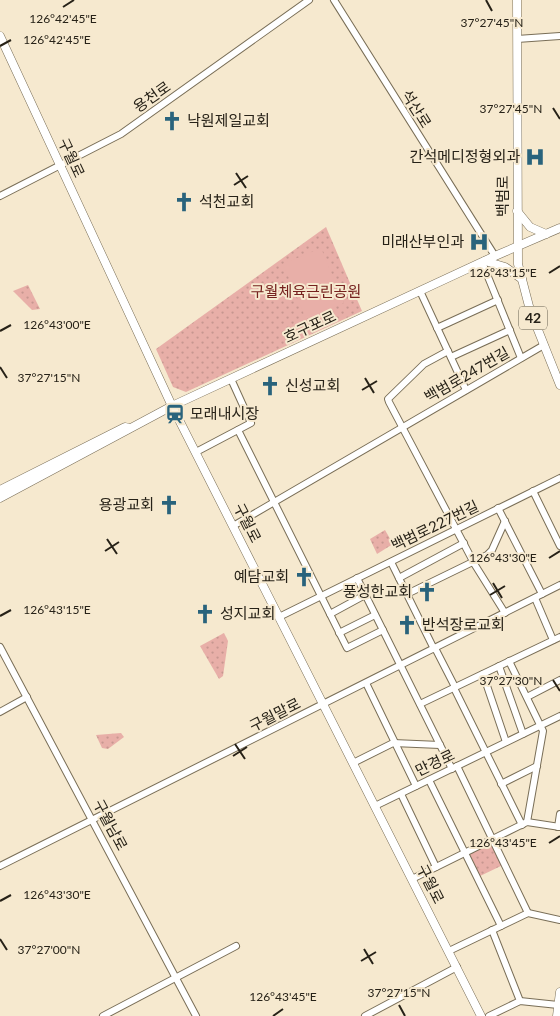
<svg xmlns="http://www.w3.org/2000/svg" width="560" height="1016" font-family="Lato,'Noto Sans KR',sans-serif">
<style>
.park{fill:url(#park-dots)}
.garden{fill:#e8afa8}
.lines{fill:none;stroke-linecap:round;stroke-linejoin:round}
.minor-casing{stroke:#796e57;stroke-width:8}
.major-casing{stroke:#796e57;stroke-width:9}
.minor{stroke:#fff;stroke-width:6}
.major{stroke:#fff;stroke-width:8}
.ticks{fill:none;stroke:#272218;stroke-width:2}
.labels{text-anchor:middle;stroke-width:4;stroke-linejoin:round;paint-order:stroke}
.shield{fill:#f6e9cf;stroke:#655e4f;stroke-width:1}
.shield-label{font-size:14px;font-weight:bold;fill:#272218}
.street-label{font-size:15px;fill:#272218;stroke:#f6e9cf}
.poi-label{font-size:15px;fill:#272218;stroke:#f6e9cf;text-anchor:start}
.park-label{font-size:15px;fill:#75211e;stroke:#f6e9cf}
.ticks-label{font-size:12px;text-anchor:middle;fill:#272218;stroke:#f6e9cf;stroke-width:4;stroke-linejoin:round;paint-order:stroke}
</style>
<defs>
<pattern id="park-dots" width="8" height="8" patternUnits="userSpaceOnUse" patternTransform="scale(1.25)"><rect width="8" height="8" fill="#e8afa8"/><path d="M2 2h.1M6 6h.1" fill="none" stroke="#c79690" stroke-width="1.8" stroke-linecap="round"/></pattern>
</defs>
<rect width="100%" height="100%" fill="#f6e9cf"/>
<!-- park -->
<g class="park">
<path d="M326 227 362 311 186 392 173 387 156 349Z"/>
<path d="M28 285 40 309 32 310 13 291Z"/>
<path d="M385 530 393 544 377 554 370 539Z"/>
<path d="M224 633 228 641 223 676 219 679 200 646Z"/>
<path d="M121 733 124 737 108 749 102 748 96 735Z"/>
<path d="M493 842 503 865 478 877 468 853Z"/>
</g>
<!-- garden -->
<path class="garden" d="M321 248 344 303 306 319 283 264Z"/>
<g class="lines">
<defs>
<g id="minor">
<path d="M334 0 495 256"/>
<path d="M517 39 560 36"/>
<path d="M0 196 121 134 309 0"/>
<path d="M482 262 521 358"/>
<path d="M420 291 466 390"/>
<path d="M437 328 498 300"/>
<path d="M448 351 424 364 388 399 389 402 475 565 505 613"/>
<path d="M451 357 510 330"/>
<path d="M238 430 347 648 383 630"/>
<path d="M196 452 251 423 231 379"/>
<path d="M533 491 560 546"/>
<path d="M498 508 542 594"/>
<path d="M233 526 544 345"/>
<path d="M391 562 434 649"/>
<path d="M357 578 452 769"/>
<path d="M399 578 464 543"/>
<path d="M407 594 487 555 492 550 505 521"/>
<path d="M535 598 553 640"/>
<path d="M330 614 365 595"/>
<path d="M279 617 560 478"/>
<path d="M339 633 375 615"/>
<path d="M0 647 196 1016"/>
<path d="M435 648 455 687"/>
<path d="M509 661 543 731 527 822"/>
<path d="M499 666 523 734"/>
<path d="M483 674 506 742"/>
<path d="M366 683 416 786"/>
<path d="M454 688 522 825"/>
<path d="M527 697 560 680"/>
<path d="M420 704 560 637"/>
<path d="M0 712 27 697"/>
<path d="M353 763 393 743 440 745"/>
<path d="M457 766 528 913"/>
<path d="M429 780 501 926"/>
<path d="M501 784 537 766"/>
<path d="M401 794 436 867"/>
<path d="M375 806 560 716"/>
<path d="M558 827 560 814"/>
<path d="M0 866 560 585"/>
<path d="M412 879 527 822 560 827"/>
<path d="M492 930 520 1001"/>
<path d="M449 951 528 913 560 920"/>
<path d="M103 1016 236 946"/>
<path d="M365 1016 457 967"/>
<path d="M489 1016 520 1001 558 1005"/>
</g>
<g id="major">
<path d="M517 0 518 264 530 310 560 385"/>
<path d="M0 36 172 406 481 1016"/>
<path d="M517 211 530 227 546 234"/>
<path d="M485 261 505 267 522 279"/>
<path d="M0 490 125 427 129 428"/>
<path d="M0 498 172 406 495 256 560 228"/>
<path d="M557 1016 560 992"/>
</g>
</defs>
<!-- minor casing -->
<use href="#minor" class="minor-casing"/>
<!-- major casing -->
<use href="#major" class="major-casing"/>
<!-- minor -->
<use href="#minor" class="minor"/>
<!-- major -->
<use href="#major" class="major"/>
</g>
<!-- ticks -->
<path class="ticks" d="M486 0 492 11M63 7 74 0M0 46 11 40M553 108 560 119M236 173 246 188M234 185 248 176M549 273 560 266M0 331 11 325M0 367 7 378M365 378 374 393M362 390 377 381M107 539 117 554M105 551 119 542M549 558 560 551M493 583 502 598M490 595 505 586M0 616 11 610M553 680 560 691M235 744 245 759M233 756 247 747M549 843 560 836M0 901 11 895M0 939 7 950M364 949 373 964M361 961 376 952M399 1005 405 1016M273 1016 283 1009"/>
<!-- icons -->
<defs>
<symbol id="church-bare" viewBox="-9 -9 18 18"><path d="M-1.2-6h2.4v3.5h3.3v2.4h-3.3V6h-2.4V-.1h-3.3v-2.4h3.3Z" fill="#29637c" stroke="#f6e9cf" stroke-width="2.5" paint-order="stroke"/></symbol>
<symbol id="hospital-bare" viewBox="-9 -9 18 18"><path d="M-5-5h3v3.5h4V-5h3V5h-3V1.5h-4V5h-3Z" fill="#29637c" stroke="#f6e9cf" stroke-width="2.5" paint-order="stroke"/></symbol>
<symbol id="station-bare" viewBox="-9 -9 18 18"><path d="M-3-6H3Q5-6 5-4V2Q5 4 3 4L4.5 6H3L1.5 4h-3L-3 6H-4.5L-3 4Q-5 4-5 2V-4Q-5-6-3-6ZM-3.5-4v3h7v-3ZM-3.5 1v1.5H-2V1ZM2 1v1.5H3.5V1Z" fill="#29637c" stroke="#f6e9cf" stroke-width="2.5" paint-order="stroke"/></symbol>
</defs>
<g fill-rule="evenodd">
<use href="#church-bare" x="158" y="107" width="28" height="28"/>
<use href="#hospital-bare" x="521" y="143" width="28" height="28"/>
<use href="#church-bare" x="170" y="188" width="28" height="28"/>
<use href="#hospital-bare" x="465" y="228" width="28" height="28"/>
<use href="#church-bare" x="256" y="372" width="28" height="28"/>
<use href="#station-bare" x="161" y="400" width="28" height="28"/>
<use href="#church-bare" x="155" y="491" width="28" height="28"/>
<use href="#church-bare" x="290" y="563" width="28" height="28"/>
<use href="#church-bare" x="413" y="578" width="28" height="28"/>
<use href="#church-bare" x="191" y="600" width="28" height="28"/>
<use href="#church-bare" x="393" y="611" width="28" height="28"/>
</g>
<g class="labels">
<!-- shield labels -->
<rect class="shield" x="519" y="306.5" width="28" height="23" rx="4"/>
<g class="shield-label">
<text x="533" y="323">42</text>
</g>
<!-- street labels -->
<g class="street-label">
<text transform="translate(152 97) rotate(-35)" y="5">용천로</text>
<text transform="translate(416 109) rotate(58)" y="5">석산로</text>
<text transform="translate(71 158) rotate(65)" y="5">구월로</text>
<text transform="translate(503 196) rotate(-90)" y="5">백범로</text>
<text transform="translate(310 327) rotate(-25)" y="5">호구포로</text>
<text transform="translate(467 375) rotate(-30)" y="5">백범로247번길</text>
<text transform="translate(247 523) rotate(63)" y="5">구월로</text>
<text transform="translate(435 526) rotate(-26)" y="5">백범로227번길</text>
<text transform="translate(275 715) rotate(-27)" y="5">구월말로</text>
<text transform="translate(435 763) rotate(-26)" y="5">만경로</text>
<text transform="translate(110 825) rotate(62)" y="5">구월남로</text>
<text transform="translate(430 884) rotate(63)" y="5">구월로</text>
</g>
<!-- poi labels -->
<g class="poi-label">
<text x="187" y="126">낙원제일교회</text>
<text x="520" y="162" text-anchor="end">간석메디정형외과</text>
<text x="199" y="207">석천교회</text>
<text x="464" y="247" text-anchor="end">미래산부인과</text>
<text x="285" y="391">신성교회</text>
<text x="190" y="419">모래내시장</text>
<text x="154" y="510" text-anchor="end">용광교회</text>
<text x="289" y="582" text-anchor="end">예담교회</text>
<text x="412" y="597" text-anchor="end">풍성한교회</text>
<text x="220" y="619">성지교회</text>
<text x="422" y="630">반석장로교회</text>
</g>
<!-- park labels -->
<g class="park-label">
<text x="306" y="297">구월체육근린공원</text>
</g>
</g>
<g class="ticks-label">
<text x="63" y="23">126°42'45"E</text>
<text x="492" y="27">37°27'45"N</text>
<text x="57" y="44">126°42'45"E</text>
<text x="511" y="113">37°27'45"N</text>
<text x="503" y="277">126°43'15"E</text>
<text x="57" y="329">126°43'00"E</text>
<text x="49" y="382">37°27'15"N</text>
<text x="503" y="562">126°43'30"E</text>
<text x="57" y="614">126°43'15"E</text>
<text x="511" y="685">37°27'30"N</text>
<text x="503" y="847">126°43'45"E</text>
<text x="57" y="899">126°43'30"E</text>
<text x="49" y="954">37°27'00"N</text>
<text x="399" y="997">37°27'15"N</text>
<text x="283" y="1001">126°43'45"E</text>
</g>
</svg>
